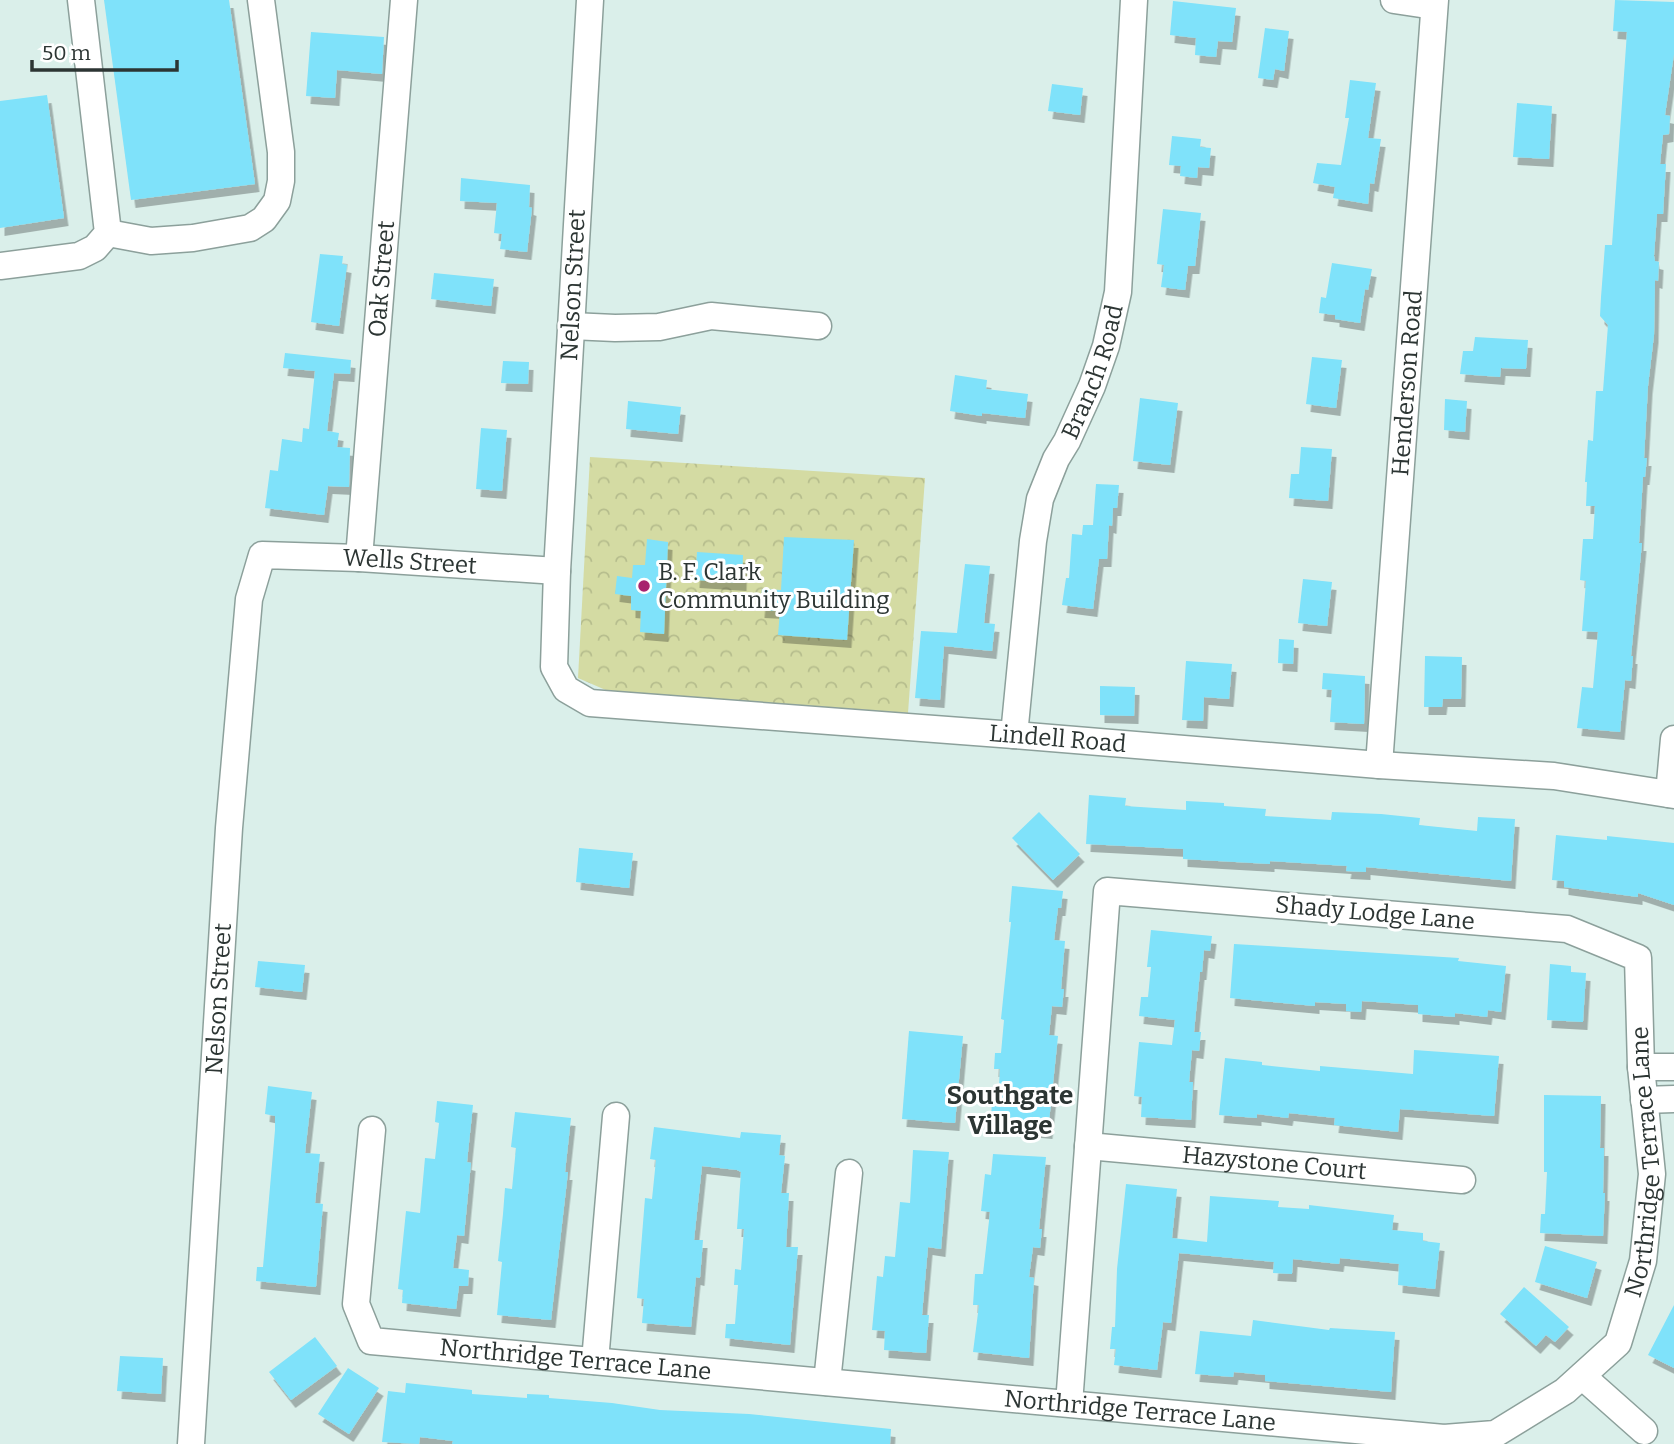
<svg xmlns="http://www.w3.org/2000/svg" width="1674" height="1444" font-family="Bitter,serif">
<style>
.park{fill:url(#park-crowns)}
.building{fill:#7fe2fa;filter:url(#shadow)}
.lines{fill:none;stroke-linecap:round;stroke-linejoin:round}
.minor-casing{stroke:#8ca09b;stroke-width:29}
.minor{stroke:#fff;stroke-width:26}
.poi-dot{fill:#a8236e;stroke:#fff;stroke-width:2.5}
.labels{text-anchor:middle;stroke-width:6;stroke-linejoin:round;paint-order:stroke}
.street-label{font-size:24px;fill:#2c3533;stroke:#fff}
.poi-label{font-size:24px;fill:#2c3533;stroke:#fff;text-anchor:start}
.neighbourhood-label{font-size:26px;font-weight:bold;fill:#2c3533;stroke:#fff}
</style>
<defs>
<pattern id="park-crowns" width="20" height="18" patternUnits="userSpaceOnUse" patternTransform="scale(1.75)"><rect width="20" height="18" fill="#d4dba3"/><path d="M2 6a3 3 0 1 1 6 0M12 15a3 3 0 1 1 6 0" fill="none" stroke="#b6bd8d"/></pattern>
<filter id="shadow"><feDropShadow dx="4.5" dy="8" stdDeviation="0" flood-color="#0004"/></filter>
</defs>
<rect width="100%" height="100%" fill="#daefea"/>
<!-- park -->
<path class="park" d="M590 457 925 478 908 713 608 691 578 678Z"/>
<!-- building -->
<g class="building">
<path d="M104 0H229L255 184 131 200Z"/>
<path d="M1615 0 1674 2V54L1665 115 1670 116 1669 134 1663 135 1660 164H1666L1663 214H1657L1654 256 1655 261 1659 262 1658 281 1655 280 1654 335 1648 386 1644 458H1647L1645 477H1643L1639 543H1642L1631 656H1633L1631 681 1625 680 1620 732 1577 728 1582 687 1593 688 1598 632 1582 631 1586 581 1580 580 1583 539H1593L1595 506H1586L1587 482H1585L1588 440 1593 441 1596 391H1603L1608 325 1600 316 1601 297 1605 245H1612L1627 32 1613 31Z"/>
<path d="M1173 1 1236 8 1232 42 1218 41 1216 57 1195 55 1196 38 1170 35Z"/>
<path d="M1265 28 1289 31 1284 71 1275 69 1273 80 1258 78Z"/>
<path d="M311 32 384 37 382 74 337 70 335 98 306 96Z"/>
<path d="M1350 80 1376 83 1368 138 1381 139 1374 184 1370 183 1368 204 1333 198 1335 187 1313 183 1317 163 1341 165 1349 118H1345Z"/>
<path d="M1052 84 1083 88 1080 115 1048 111Z"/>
<path d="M47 95 64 218 0 228V101Z"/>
<path d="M1517 103 1552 106 1549 159 1513 157Z"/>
<path d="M1172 136 1201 139 1200 147 1211 148 1209 168 1198 167 1197 178 1180 176 1181 166 1169 165Z"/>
<path d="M461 178 530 185 529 207 532 208 527 252 500 249 502 234 494 233 497 203 460 201Z"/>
<path d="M1163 209 1201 213 1195 266H1188L1185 290 1161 287 1164 265 1157 264Z"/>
<path d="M320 254 343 256 342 264 347 265 339 326 311 322Z"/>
<path d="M1332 263 1372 269 1368 290 1365 289 1360 323 1335 319V315L1319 313 1321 297 1326 298Z"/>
<path d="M434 273 494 279 491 306 431 299Z"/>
<path d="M1475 337 1528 340 1526 369 1501 368 1500 377 1460 374 1463 351H1473Z"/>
<path d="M285 353 351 360 350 374 334 373 327 431 339 433 337 447 350 448 349 487 328 486 324 515 265 508 270 470 278 471 282 439 302 442 303 428 309 429 315 371 283 368Z"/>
<path d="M1312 357 1342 360 1336 408 1306 404Z"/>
<path d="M503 361 529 362 528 384 501 383Z"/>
<path d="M955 375 987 380 986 389 1028 394 1025 418 982 413V416L950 411Z"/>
<path d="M1140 398 1178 403 1170 465 1133 461Z"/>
<path d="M1445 399 1467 401 1465 432 1444 430Z"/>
<path d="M628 401 681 407 678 434 626 429Z"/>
<path d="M481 428 507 430 502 491 476 489Z"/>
<path d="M1301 447 1332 449 1328 501 1289 498 1291 474H1299Z"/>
<path d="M1096 484 1119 485 1117 508H1113L1112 526 1109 525 1107 559H1099L1093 609 1062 605 1066 578H1069L1072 534 1082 535 1083 525H1093Z"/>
<path d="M784 537 854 540 847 640 778 635 780 611 760 610 762 589 781 590Z"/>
<path d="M647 539 668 542 664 634 640 632 641 611 631 610V596L615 594 617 576 632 578 633 565H645Z"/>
<path d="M697 552 743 555 742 583 695 580Z"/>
<path d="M965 564 990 566 984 623 995 624 992 651 944 646 940 700 915 698 921 631 957 633Z"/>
<path d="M1303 579 1332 582 1327 626 1298 623Z"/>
<path d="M1279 639 1294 640 1293 664 1278 663Z"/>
<path d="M1425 656 1462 657 1461 699H1443L1442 707H1424Z"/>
<path d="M1186 661 1232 664 1229 699 1204 697 1203 721 1182 720Z"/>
<path d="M1323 673 1365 676 1364 724 1330 722 1332 690 1322 689Z"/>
<path d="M1100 686 1135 687 1134 716 1100 715Z"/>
<path d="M1089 795 1126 798 1125 806 1186 810V801L1224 803V806L1266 809 1265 816 1331 820 1332 812 1381 814 1420 818 1419 825 1477 831 1478 817 1515 819 1511 881 1366 867V872L1346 871 1347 866 1270 861V864L1183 859V849L1086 844Z"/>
<path d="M1039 812 1080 854 1053 880 1012 838Z"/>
<path d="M1556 835 1607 840V836L1674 843V905L1638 893V897L1564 887V881L1552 880Z"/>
<path d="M579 848 633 853 629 888 576 882Z"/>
<path d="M1012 886 1063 891 1061 908H1058L1054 940 1065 941 1061 989H1064L1062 1007 1052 1006 1049 1035 1058 1036 1048 1131 995 1126V1118L991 1117 992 1102H998L1000 1069H994L995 1053H1001L1004 1020 1001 1019 1011 922H1009Z"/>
<path d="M1151 930 1212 936 1210 951 1204 950 1202 972H1200L1194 1032H1201L1199 1051 1192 1050 1189 1082H1193L1191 1120 1141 1117 1142 1097 1134 1096 1139 1042 1172 1045 1175 1020 1139 1016 1141 997H1148L1151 967H1147Z"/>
<path d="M1234 944 1459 958 1458 961 1506 966 1501 1012 1488 1010 1487 1017 1455 1013V1017L1418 1014V1005L1362 1001 1361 1012 1346 1011V1004L1315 1002V1006L1230 998Z"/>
<path d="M258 961 305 965 302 992 255 987Z"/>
<path d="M1550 964 1571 966V972L1586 973 1583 1022 1547 1020Z"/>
<path d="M909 1031 963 1036 955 1123 902 1119Z"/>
<path d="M1414 1050 1499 1056 1494 1116 1400 1109 1398 1132 1334 1125 1335 1118 1289 1113 1288 1118 1257 1114V1118L1219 1115 1225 1058 1262 1062V1065L1320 1071V1066L1413 1074Z"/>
<path d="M268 1086 312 1092 305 1153 320 1154 315 1203 323 1204 316 1287 256 1281 257 1267H263L275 1130V1116L265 1114Z"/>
<path d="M1544 1095 1601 1096 1600 1148H1604L1603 1193H1605L1603 1236 1540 1233 1541 1214H1545L1547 1172H1544Z"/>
<path d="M437 1101 473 1105 467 1162 471 1163 464 1236 457 1235 453 1268 469 1270 468 1286H459L456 1309 402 1303 403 1290 398 1289 406 1211 420 1213 425 1158 435 1159 439 1123 435 1122Z"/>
<path d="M515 1112 571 1118 565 1172H568L551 1320 497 1315 502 1262 498 1261 503 1214 505 1188 512 1189 516 1148 511 1147Z"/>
<path d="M654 1127 740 1138 741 1132 781 1135 779 1155 785 1156 781 1193H789L786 1247H798L790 1345 725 1338 726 1324H735L738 1285H734L735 1269 741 1270 744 1229H737L741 1172 737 1170 702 1166 694 1240H703L700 1278 696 1277 691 1327 642 1323 644 1299 637 1298 645 1198 652 1199 656 1160 650 1159Z"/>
<path d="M913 1150 949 1152 941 1249 928 1247 922 1315H929L926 1353 884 1350 885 1331 872 1330 877 1276 883 1277 885 1256 895 1257 900 1202 910 1203Z"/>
<path d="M993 1154 1046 1157 1039 1229H1042L1040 1248 1033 1247 1029 1277 1034 1278 1029 1358 973 1352 979 1305H973L975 1274H983L990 1212 981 1211 985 1174 991 1175Z"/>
<path d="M1126 1184 1177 1189 1172 1238 1207 1242 1210 1196 1279 1201 1278 1207 1309 1209V1205L1394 1215 1392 1230 1423 1233V1241L1440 1243 1435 1289 1398 1285 1399 1264 1340 1258 1339 1264 1293 1259 1292 1274 1273 1273 1274 1262 1179 1253 1171 1323 1163 1322 1157 1370 1114 1365 1116 1349H1110L1112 1327H1115L1117 1269Z"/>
<path d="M1545 1246 1597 1262 1587 1298 1535 1282Z"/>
<path d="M1524 1287 1569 1327 1555 1342 1546 1335 1536 1346 1500 1314Z"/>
<path d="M1674 1305V1368L1648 1355Z"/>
<path d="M1253 1320 1329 1330 1330 1328 1395 1332 1391 1392 1265 1381V1375L1234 1372 1233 1377 1195 1374 1200 1331 1251 1336Z"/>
<path d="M315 1337 337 1366 291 1400 269 1372Z"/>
<path d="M120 1356 163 1358 161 1394 117 1391Z"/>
<path d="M348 1368 379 1388 349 1434 318 1414Z"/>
<path d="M406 1383 472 1390V1394L527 1398V1394L549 1395V1398L612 1403 660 1410 749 1414 891 1429 890 1444H452L453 1441 420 1437 419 1444 382 1442 388 1391 405 1393Z"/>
</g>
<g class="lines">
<defs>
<g id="minor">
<path id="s1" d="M590 0 557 571 554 667 566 689 590 703 1014 735 1379 765 1554 776 1674 795"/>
<path d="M1394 0 1434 6"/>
<path d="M108 233 151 241 193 238 250 228 264 219 277 201 281 181V152L261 0"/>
<path d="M0 266 79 256 95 248 108 233 81 0"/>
<path d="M571 326 615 328 659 327 711 316 818 326"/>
<path id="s2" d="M359 558 404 0"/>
<path id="s3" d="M1014 735 1033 541 1040 499 1056 459 1067 441 1092 386 1106 346 1118 292 1134 0"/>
<path id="s4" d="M1379 765 1435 0"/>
<path d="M1669 794 1674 739"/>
<path d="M1641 1067H1674"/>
<path d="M1644 1100 1674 1099"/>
<path id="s5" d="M372 1130 356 1304 371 1341C729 1373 1086 1406 1444 1438L1495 1434 1565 1391 1618 1343 1643 1261 1652 1174 1641 1067 1638 958 1567 929 1107 891 1069 1404"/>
<path id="s6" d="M1088 1146 1462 1180"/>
<path d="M595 1361 616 1116"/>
<path d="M1582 1376 1644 1431"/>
<path d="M827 1382 849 1173"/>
<path id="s7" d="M191 1444 229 828 249 599 262 555 359 558 557 571"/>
</g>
</defs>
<!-- minor casing -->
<use href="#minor" class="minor-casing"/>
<!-- minor -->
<use href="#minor" class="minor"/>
</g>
<!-- markers -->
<circle class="poi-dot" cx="644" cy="586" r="7"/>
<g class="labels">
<!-- street labels -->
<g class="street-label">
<text dy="8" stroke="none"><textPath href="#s2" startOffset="280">Oak Street</textPath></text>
<text transform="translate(573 285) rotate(-87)" y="8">Nelson Street</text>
<text dy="8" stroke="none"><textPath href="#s3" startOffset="376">Branch Road</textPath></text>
<text dy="8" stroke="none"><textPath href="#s4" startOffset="383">Henderson Road</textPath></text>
<text dy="8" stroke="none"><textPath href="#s7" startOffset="1041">Wells Street</textPath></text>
<text dy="8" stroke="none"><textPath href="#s1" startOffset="1190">Lindell Road</textPath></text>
<text transform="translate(1375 913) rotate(5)" y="8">Shady Lodge Lane</text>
<text dy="8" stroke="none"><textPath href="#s7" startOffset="446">Nelson Street</textPath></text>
<text dy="8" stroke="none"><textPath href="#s5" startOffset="1682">Northridge Terrace Lane</textPath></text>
<text dy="8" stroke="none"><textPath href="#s6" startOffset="187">Hazystone Court</textPath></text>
<text dy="8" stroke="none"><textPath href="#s5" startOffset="420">Northridge Terrace Lane</textPath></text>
<text dy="8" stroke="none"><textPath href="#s5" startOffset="987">Northridge Terrace Lane</textPath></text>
</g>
<!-- poi labels -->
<g class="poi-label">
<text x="658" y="580">B. F. Clark<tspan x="658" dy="28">Community Building</tspan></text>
</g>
<!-- neighbourhood labels -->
<g class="neighbourhood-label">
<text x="1010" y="1104">Southgate<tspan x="1010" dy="30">Village</tspan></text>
</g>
</g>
<!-- scale -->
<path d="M32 60v10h145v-10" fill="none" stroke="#2c3533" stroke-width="3.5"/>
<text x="42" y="60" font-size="21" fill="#2c3533" stroke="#ffffff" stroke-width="5" paint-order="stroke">50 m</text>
</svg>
